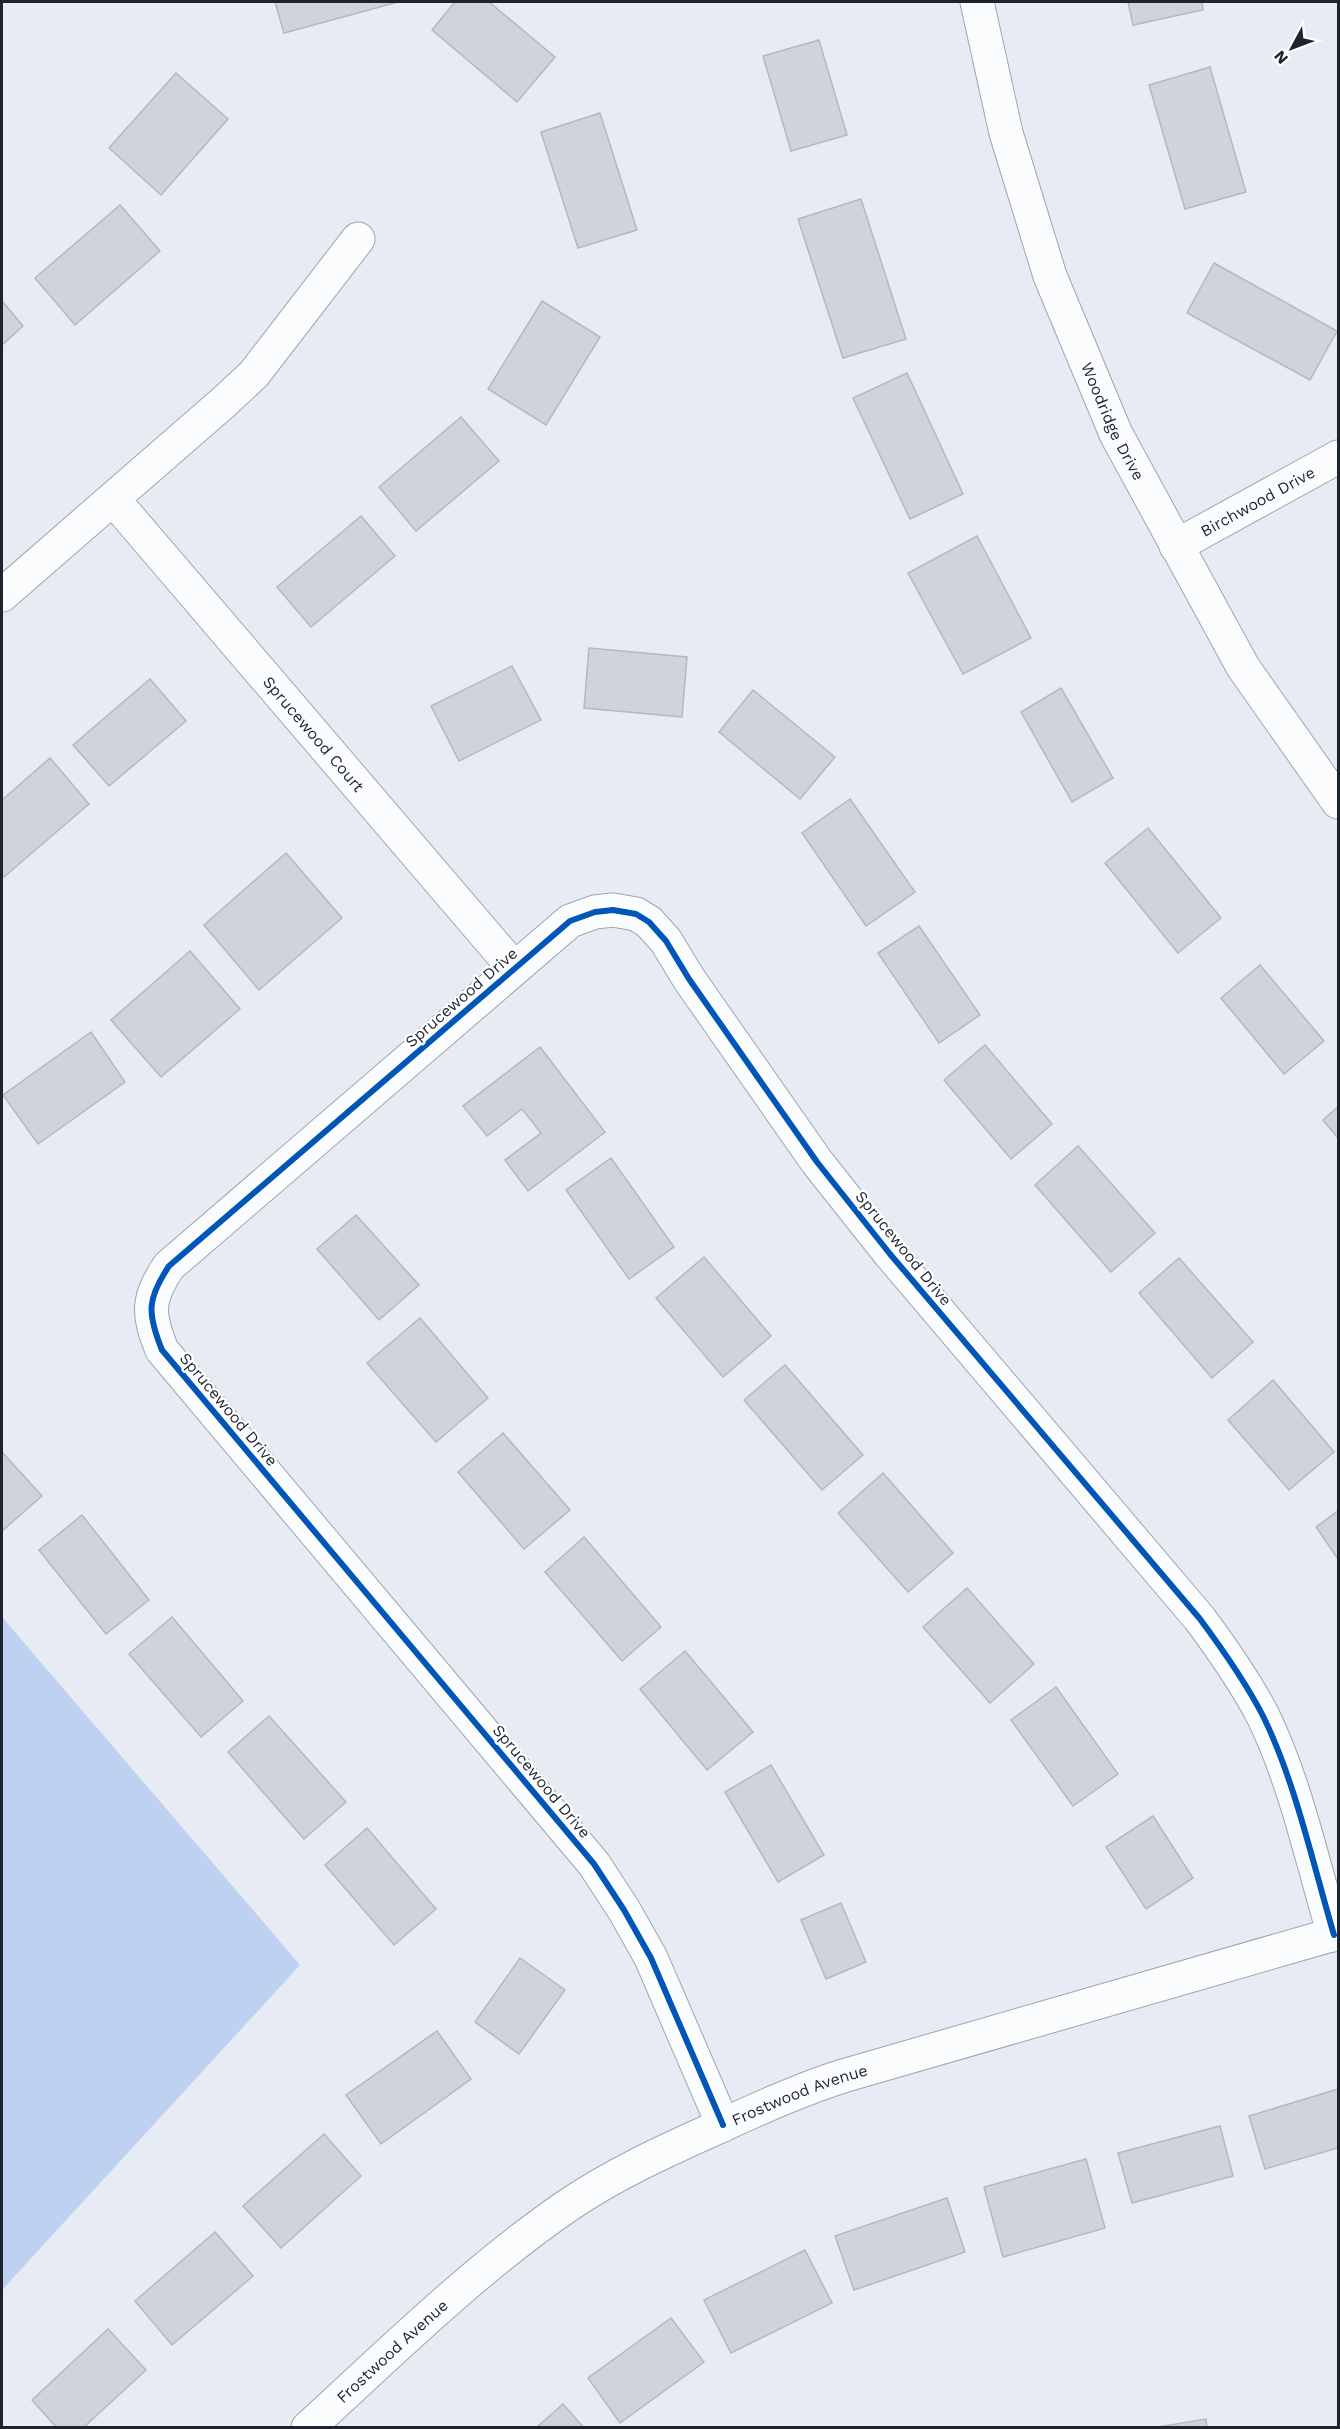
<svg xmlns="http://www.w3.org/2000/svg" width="1340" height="2429" font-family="'Work Sans',sans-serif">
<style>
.green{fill:#bed1f1}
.building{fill:#ced3dd;stroke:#b3b8c1;stroke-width:1.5}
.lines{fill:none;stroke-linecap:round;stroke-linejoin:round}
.minor-casing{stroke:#a0a5ae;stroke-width:35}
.minor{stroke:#fbfcfd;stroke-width:33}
.cycleway-casing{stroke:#fff;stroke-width:10}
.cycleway{stroke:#0057b8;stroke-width:6}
.labels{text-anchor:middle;stroke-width:4.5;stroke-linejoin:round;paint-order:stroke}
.street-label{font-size:16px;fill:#1d242d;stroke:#fff}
</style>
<rect width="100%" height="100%" fill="#e6ebf4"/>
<!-- green -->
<path class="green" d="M2 1617 300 1965 2 2290Z"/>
<!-- building -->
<g class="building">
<path d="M275 2H398L284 33Z"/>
<path d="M455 2H489L555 57 517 102 432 30Z"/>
<path d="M1128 2H1202L1203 10 1133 25Z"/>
<path d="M819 40 847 135 791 151 763 56Z"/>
<path d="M1210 67 1246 192 1185 209 1149 85Z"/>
<path d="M176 73 228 119 161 195 109 148Z"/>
<path d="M600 113 637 230 578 248 541 132Z"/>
<path d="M861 199 906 339 843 358 798 219Z"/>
<path d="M120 205 160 251 75 325 35 278Z"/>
<path d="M1214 263 1337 331 1310 380 1187 313Z"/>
<path d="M2 301 23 326 2 345Z"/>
<path d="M542 301 600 337 546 425 488 389Z"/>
<path d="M907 373 963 494 910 519 853 398Z"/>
<path d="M461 417 499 461 416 531 379 487Z"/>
<path d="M361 516 395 556 311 627 277 587Z"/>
<path d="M977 536 1031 638 963 674 908 573Z"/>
<path d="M589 648 687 657 682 717 584 708Z"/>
<path d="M512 666 541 720 459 761 431 706Z"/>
<path d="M150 679 186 721 109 786 73 745Z"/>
<path d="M1061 688 1113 778 1072 802 1021 712Z"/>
<path d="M753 690 835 757 800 799 719 732Z"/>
<path d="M50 758 89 804 4 877 2 874V800Z"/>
<path d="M850 799 915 892 866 926 802 833Z"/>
<path d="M1148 828 1221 918 1178 953 1105 863Z"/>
<path d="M286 853 342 918 259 990 204 925Z"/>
<path d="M919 926 980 1015 939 1043 878 953Z"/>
<path d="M190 951 240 1009 161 1077 111 1020Z"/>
<path d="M1260 965 1324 1041 1284 1074 1221 998Z"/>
<path d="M91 1032 125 1082 38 1144 3 1095Z"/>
<path d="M985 1045 1052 1124 1011 1159 944 1080Z"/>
<path d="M540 1047 605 1132 528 1191 505 1160 541 1133 522 1109 487 1136 463 1106Z"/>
<path d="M1338 1107V1138L1323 1120Z"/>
<path d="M1078 1146 1155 1233 1111 1272 1035 1185Z"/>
<path d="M611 1158 674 1247 629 1279 566 1190Z"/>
<path d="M356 1215 419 1285 379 1320 317 1249Z"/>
<path d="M704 1257 771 1336 723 1377 656 1298Z"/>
<path d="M1179 1258 1253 1342 1212 1378 1139 1293Z"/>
<path d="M420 1318 488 1398 436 1442 367 1363Z"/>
<path d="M785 1365 863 1455 822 1490 744 1400Z"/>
<path d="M1273 1380 1334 1452 1289 1490 1228 1420Z"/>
<path d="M503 1433 570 1510 524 1549 458 1472Z"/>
<path d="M2 1452 42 1496 2 1531Z"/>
<path d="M883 1473 953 1553 908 1592 838 1513Z"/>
<path d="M1338 1511V1559L1316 1527Z"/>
<path d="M82 1515 149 1600 106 1634 39 1550Z"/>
<path d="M584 1537 661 1627 622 1661 545 1572Z"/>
<path d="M967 1588 1034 1664 990 1703 923 1627Z"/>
<path d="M172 1617 243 1701 201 1737 129 1654Z"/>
<path d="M685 1651 753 1732 707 1770 640 1689Z"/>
<path d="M1056 1687 1118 1774 1073 1806 1011 1720Z"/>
<path d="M269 1716 346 1802 304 1839 228 1752Z"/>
<path d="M771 1765 824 1855 778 1882 725 1792Z"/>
<path d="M1153 1816 1193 1878 1146 1909 1106 1847Z"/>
<path d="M367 1828 436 1909 394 1945 325 1865Z"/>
<path d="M841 1903 866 1962 826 1979 801 1920Z"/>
<path d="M520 1958 565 1990 519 2054 475 2022Z"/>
<path d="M437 2031 471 2079 381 2144 346 2095Z"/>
<path d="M1338 2089V2148L1265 2169 1249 2116Z"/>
<path d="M1220 2126 1233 2176 1132 2203 1118 2153Z"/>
<path d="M324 2134 361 2176 281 2248 243 2206Z"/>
<path d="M1086 2159 1105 2228 1003 2257 984 2187Z"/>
<path d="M947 2198 965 2252 854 2290 835 2236Z"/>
<path d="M215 2232 253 2276 172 2345 135 2301Z"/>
<path d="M805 2250 832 2303 731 2353 704 2300Z"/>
<path d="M671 2318 704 2362 620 2423 588 2378Z"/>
<path d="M108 2329 146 2370 83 2428H57L32 2400Z"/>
<path d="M563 2404 584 2428H536Z"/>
<path d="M1206 2419 1207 2428H1152Z"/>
</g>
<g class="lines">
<defs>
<g id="minor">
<path id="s1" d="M977 2 1006 133 1050 276 1116 434 1243 667 1338 802"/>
<path id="s2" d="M113 499 514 968"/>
<path id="s3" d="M1176 546 1338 457"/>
<path d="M2 595 224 402 254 374 358 239"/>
<path d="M723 2125 651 1958 624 1910 594 1864 162 1350C147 1313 147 1299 169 1266L570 921 595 912 613 910 636 914 649 922 666 941 689 979 817 1162 890 1254 1200 1619C1223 1650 1245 1681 1263 1716 1295 1781 1313 1864 1334 1935"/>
<path id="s4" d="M308 2428C392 2351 474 2270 567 2206 614 2174 665 2151 716 2128 758 2109 799 2090 843 2076L1338 1933"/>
</g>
</defs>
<!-- minor casing -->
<use href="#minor" class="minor-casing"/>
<!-- minor -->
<use href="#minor" class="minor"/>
<defs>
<path id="cycleway" d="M723 2125 651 1958 624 1910 594 1864 162 1350C147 1313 147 1299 169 1266L570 921 595 912 613 910 636 914 649 922 666 941 689 979 817 1162 890 1254 1200 1619C1223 1650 1245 1681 1263 1716 1295 1781 1313 1864 1334 1935"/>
</defs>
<!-- cycleway casing -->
<use href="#cycleway" class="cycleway-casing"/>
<!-- cycleway -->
<use href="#cycleway" class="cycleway"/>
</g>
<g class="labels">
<!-- street labels -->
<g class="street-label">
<text dy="6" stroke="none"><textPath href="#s1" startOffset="442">Woodridge Drive</textPath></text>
<text dy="6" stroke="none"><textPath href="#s3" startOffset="93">Birchwood Drive</textPath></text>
<text dy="6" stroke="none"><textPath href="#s2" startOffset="309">Sprucewood Court</textPath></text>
<text transform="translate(461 997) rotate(-41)" y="6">Sprucewood Drive</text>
<text transform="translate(904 1248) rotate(51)" y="6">Sprucewood Drive</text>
<text transform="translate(229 1409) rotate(50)" y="6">Sprucewood Drive</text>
<text transform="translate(542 1781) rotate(50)" y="6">Sprucewood Drive</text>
<text dy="6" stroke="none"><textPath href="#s4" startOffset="600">Frostwood Avenue</textPath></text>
<text dy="6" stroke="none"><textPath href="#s4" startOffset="114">Frostwood Avenue</textPath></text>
</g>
</g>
<!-- border -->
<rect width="1340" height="2429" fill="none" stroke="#1d242d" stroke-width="6"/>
<!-- north arrow -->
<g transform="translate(1292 48) rotate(229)" stroke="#ffffff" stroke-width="4.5" paint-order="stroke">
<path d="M0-4.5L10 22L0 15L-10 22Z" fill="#1d242d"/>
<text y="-9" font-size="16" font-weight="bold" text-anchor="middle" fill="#1d242d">N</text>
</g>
</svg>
